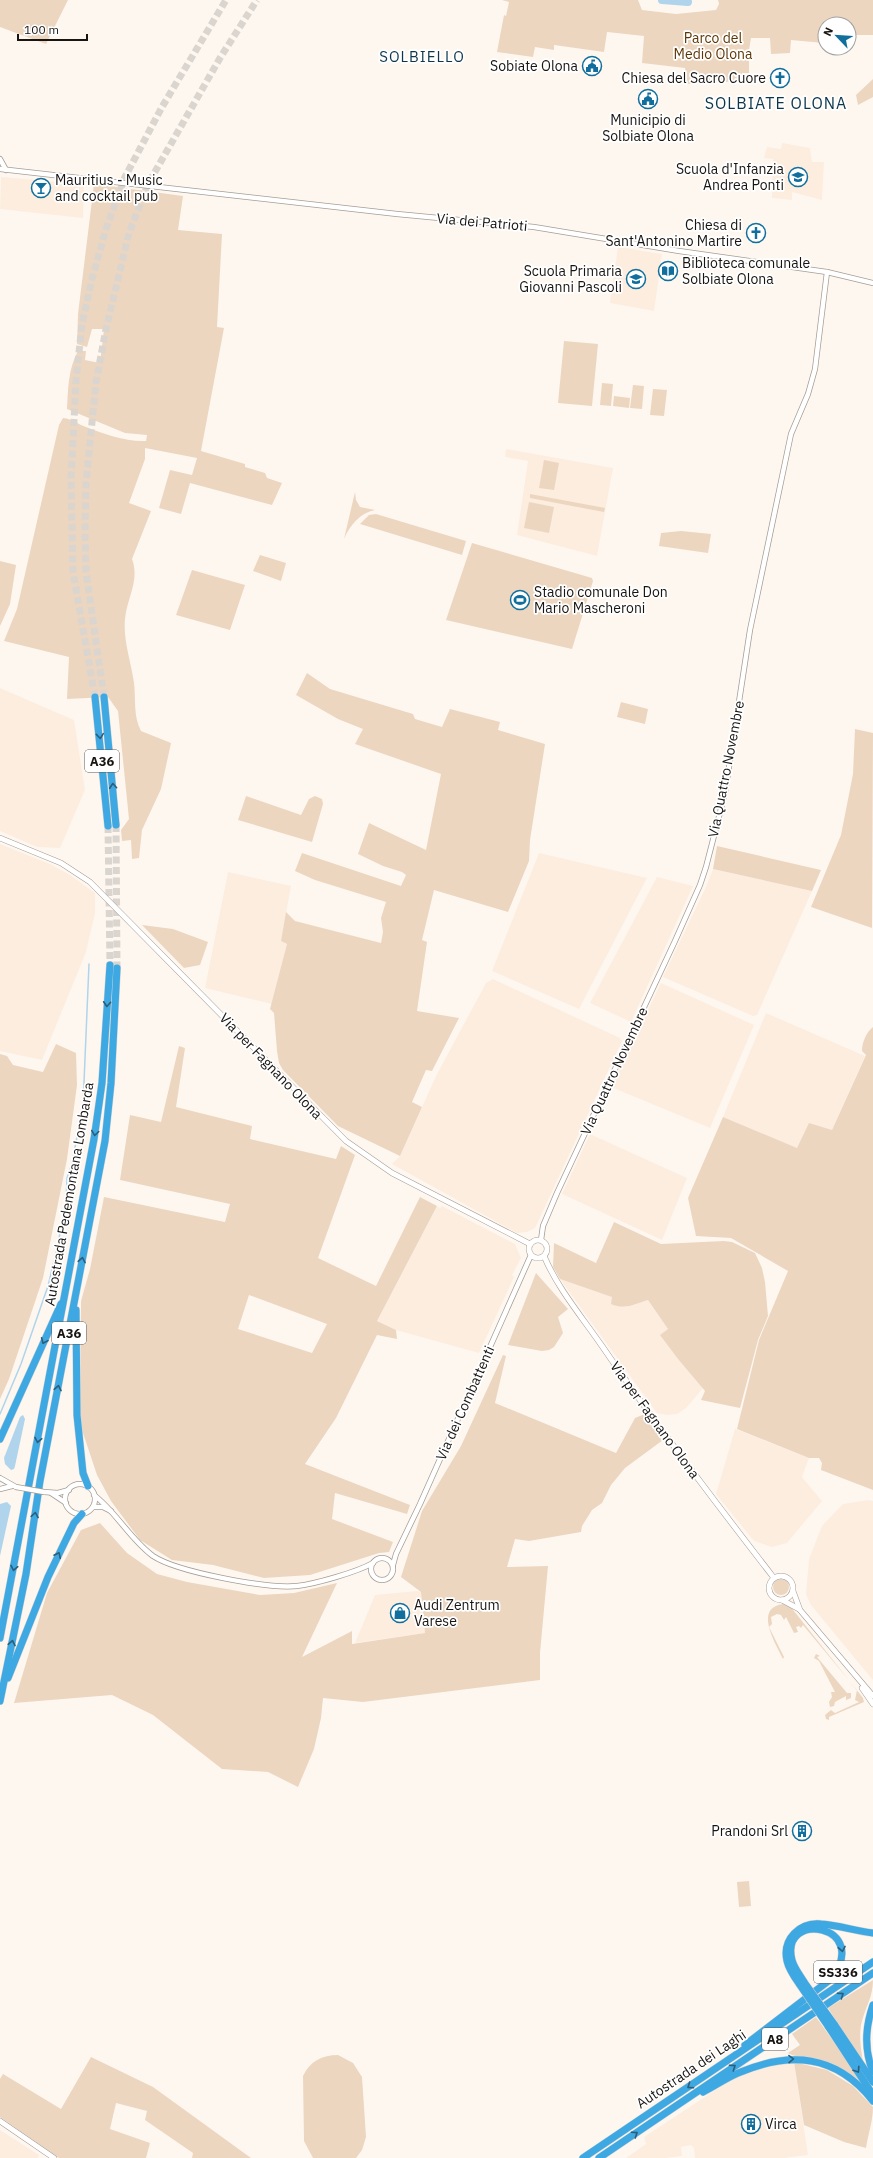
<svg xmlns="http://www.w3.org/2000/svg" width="873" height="2158" font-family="'IBM Plex Sans',sans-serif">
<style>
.built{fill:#fceddf}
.green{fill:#ecd6c0;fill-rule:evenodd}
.water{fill:#afd4ec}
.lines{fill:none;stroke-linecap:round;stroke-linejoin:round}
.stream{stroke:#afd4ec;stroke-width:1.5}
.river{stroke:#afd4ec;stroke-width:8}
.motorway-tunnel{stroke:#dbd5cf;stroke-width:7;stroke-dasharray:7 3.5;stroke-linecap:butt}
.tertiary-casing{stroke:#a59d95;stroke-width:6}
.secondary-casing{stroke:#a59d95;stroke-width:6}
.motorway-casing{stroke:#d5d5d4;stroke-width:8}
.tertiary{stroke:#fff;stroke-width:4.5}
.secondary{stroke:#fff;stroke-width:5}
.motorway{stroke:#3ea8e3;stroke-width:7}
.tertiary-bridge-casing{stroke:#a59d95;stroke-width:6;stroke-linecap:butt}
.motorway-bridge-casing{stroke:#d5d5d4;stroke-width:8;stroke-linecap:butt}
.tertiary-bridge{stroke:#fff;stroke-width:4.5}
.motorway-bridge{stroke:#3ea8e3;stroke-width:7}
.oneway{stroke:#2a5e7a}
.labels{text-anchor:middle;stroke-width:3.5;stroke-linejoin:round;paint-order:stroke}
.shield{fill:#fff;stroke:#5d5a58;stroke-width:1}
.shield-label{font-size:13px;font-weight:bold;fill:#171411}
.park-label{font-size:14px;fill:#5e3603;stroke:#fff}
.poi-label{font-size:14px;fill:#171411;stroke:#fff;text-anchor:end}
.street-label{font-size:14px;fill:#171411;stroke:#fff}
.neighbourhood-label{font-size:15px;letter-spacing:1px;fill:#0d364d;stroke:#fff}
.quarter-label{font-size:16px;letter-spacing:1px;fill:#0d364d;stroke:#fff}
</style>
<rect width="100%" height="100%" fill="#fef7f0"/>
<!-- built -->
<g class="built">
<path d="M782 143 810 148 812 162H824L822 200 792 192V200L772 198 773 159 764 158 767 147 781 149Z"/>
<path d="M1 177 84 184 83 218 0 209Z"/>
<path d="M618 247 662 254 654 311 610 303Z"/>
<path d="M506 449 613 468 597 556 517 535 528 461 505 457Z"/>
<path d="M0 688 74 720 85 790 60 848 37 847 0 831Z"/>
<path d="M0 844 50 864 70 875 95 893V913L86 952 42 1060 0 1051Z"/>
<path d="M539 853 647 878 579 1009 492 971Z"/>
<path d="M713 869 812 891 757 1015 753 1016 663 977 706 887Z"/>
<path d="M228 872 291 886 281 941 287 944 272 1004 205 988Z"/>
<path d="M657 877 693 886 631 1022 590 1003Z"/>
<path d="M493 979 620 1038 622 1041 535 1228 527 1232 517 1233 392 1164 400 1156 436 1076 486 983Z"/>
<path d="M661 983 754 1025 710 1128 611 1087Z"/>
<path d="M766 1013 865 1056 832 1130 797 1148 723 1117Z"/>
<path d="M590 1134 687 1178 662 1240 562 1194Z"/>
<path d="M437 1206 440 1208 442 1206 515 1244 521 1258 512 1275 514 1277 479 1353 396 1330 377 1321Z"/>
<path d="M560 1279 613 1297 630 1306 648 1300 668 1329 661 1335 678 1359 703 1388 686 1408 677 1414 667 1415 657 1413Z"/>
<path d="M735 1429 809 1458 802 1477 822 1501 787 1543 772 1547 754 1541 716 1494Z"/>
<path d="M868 1500 873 1501V1680L811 1605 806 1594 809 1559 822 1526 843 1504Z"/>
<path d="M417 1591 421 1592 425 1633 355 1643 375 1595Z"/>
<path d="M794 2062 808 2155 783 2158H695L694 2148 691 2145 681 2147 682 2156 666 2158H626L646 2144 644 2137 734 2078 757 2068Z"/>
<path d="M0 2130 39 2155 38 2158H0Z"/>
</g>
<!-- green -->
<g class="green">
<path d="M0 0H68L46 44 0 27Z"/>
<path d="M502 0H638L642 10 676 14 716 10 719 4 718 0H873V35H849V24H825L824 43 791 40 790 53 771 54 770 38H751L749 50V73H742V81L687 84 685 68 642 63 644 36 607 32 604 52 554 45V50L535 47 533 57 497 52 504 15 506 16 509 2Z"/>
<path d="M873 79V97L858 105 856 95Z"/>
<path d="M94 184 183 196 178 230 222 234 217 327 224 328 201 451 245 464V467L265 473 267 478 282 483 272 505 190 483 181 514 159 508 170 470 192 475 197 458 145 448V459L129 503 151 511 132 559C140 580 127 598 125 619 123 641 131 661 134 683 136 699 133 716 141 731L171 743 161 789 142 830 139 858 132 859 131 840 122 841 121 830 129 819 118 711 108 697 67 699 69 657 4 641 17 609 59 425 63 418C73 419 77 424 86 427 104 434 126 442 146 441L147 435 125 433 67 409C68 390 68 369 78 351H86L85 360 100 363 104 329H92L87 347 77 344 78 314Z"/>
<path d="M564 341 598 344 592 406 558 403Z"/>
<path d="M602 383 613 384 611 406 600 405Z"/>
<path d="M633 385 644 386 642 409 630 408Z"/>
<path d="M653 389 667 390 664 416 650 415Z"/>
<path d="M614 396 630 398 629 408 613 406Z"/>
<path d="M544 460 559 463 554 490 539 488Z"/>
<path d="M355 492 356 500 360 507 375 510C360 513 350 525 344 539Z"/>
<path d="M530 494 605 508 604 512 530 498Z"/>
<path d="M529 502 554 507 549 533 524 528Z"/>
<path d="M376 514 466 541 462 555 360 524 369 515Z"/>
<path d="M681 531 711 534 708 553 659 546 661 533Z"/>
<path d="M472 543 592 578 593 581 572 649 446 620Z"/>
<path d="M260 555 286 563 281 581 253 571Z"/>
<path d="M0 561 16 565 10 604 0 626Z"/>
<path d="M192 570 245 585 230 630 176 615Z"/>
<path d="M307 673 330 689 413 714 415 719 442 727 450 709 500 722 498 730 545 744 530 840 529 861 508 912 434 890 422 940 427 942 417 1011 459 1018 432 1071 426 1070 412 1102 422 1107 400 1156 338 1126 283 1070 279 1063 277 1051 274 1013 270 1009 287 944 281 941 286 912 295 921 381 943 383 932 381 918 386 902 315 880 295 871 302 853 401 886 406 875 402 872 383 866 358 854 369 823 426 850 441 774 355 744 363 729 338 719 296 695Z"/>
<path d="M621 702 648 709 645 724 617 717Z"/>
<path d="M855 729 873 733 872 928 811 907 841 835 853 774Z"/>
<path d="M246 796 301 815 309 799 315 796 322 799 323 804 312 842 238 820Z"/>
<path d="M717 846 821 870 812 891 713 869Z"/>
<path d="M142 925 173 929 208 942 200 965 184 968Z"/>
<path d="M873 1027V1490L821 1470 822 1463 819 1458H809L737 1429 759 1340 788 1271 731 1238 696 1236 688 1198 723 1117 797 1148 809 1123 832 1130 866 1055 862 1051C862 1043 866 1032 873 1027Z"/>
<path d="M56 1044 76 1053 77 1085 67 1159 43 1278 9 1379 0 1399V1054L7 1056 13 1065 43 1072Z"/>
<path d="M179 1046 185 1048 176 1107 252 1126 250 1139 336 1159 341 1146 355 1155 318 1258 376 1286 420 1197 437 1206 377 1321 396 1330 397 1339 377 1335 336 1418 305 1464 410 1505 407 1514 335 1493 332 1519 393 1542 389 1552 379 1553 310 1575 264 1578 213 1565 172 1560 140 1540 111 1501 97 1475 80 1424 81 1301 90 1269 104 1197 225 1222 230 1204 120 1180 130 1115 161 1122ZM249 1295 327 1324 312 1353 238 1329Z"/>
<path d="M614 1222 661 1244 724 1241 732 1242 755 1253 762 1268 765 1282 768 1316 758 1340 740 1408 701 1400 705 1391 678 1359 660 1335 668 1329 648 1300C635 1304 625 1310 611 1304L612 1297 560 1279 553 1267 554 1243 596 1263Z"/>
<path d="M536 1273 568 1309 558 1317 563 1333 554 1347 549 1350 542 1351 508 1345Z"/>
<path d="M503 1355 506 1356 495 1403 616 1453 635 1418 645 1414 663 1440 625 1468 611 1485 602 1503 592 1510 582 1526 581 1532 529 1541 515 1539 507 1567 548 1566 540 1653V1680L363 1702 323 1698 321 1718 314 1749 298 1787 268 1772 222 1769 153 1715 112 1695 14 1703 47 1593 81 1530 100 1523 127 1553 157 1574 187 1582 260 1595 294 1593 337 1583 302 1657 352 1631V1644L425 1633 421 1592 401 1577 422 1511 461 1446Z"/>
<circle cx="781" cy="1587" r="8"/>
<path d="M783 1604 790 1606 863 1698 864 1702 829 1717V1720L826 1719 825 1715 831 1710 835 1713 859 1702 855 1700 857 1690 803 1625 801 1628 799 1626 796 1627 798 1632 794 1633 786 1617 784 1620 781 1615 777 1614 771 1617 772 1624 769 1627 784 1657 783 1659C776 1644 753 1608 783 1604Z"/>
<path d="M816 1654 820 1656 817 1657 847 1693H851V1698L846 1700V1696L835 1702 834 1706 830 1707 829 1702 832 1697 831 1692H835L819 1661 814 1658Z"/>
<path d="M749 1881 751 1906 739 1907 737 1882Z"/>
<path d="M873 1980C873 1998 865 2007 861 2025 859 2037 861 2050 863 2062L828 2008Z"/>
<path d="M816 2017 864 2084C848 2071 833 2063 813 2058 804 2056 796 2058 788 2053L800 2045 792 2034Z"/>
<path d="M338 2055 353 2063 362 2077 366 2137 362 2150 356 2158H313L304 2141 303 2076C310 2061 322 2055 338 2055Z"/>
<path d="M91 2057 153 2087 251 2158H192L193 2153 145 2120 147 2111 116 2103 110 2129 150 2143 146 2158H59L0 2117V2079L3 2074 61 2109Z"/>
<path d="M794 2062 827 2070 853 2086 873 2107C873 2121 868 2134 866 2148L844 2142 804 2125Z"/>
</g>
<!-- water -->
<g class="water">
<path d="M23 1415 25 1419 15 1466 14 1469 11 1470 5 1464 4 1458 20 1417Z"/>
<path d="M7 1502 11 1506 0 1556V1504Z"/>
</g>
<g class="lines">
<!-- stream -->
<path class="stream" d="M0 1414 21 1364 48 1286 57 1249 66 1201 67 1178 72 1163 83 1106 89 964"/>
<!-- river -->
<path class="river" d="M662 0 688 2"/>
<!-- motorway-tunnel -->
<g class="motorway-tunnel">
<path d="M95 697 73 572 71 479 76 381 82 324 92 279 106 229 125 177 162 107 226 0"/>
<path d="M104 697 86 572 85 534 86 483 96 382 106 329 129 233 148 184 220 58 257 0"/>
<path d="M116 825 117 968"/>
<path d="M108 826 110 965"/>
</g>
<defs>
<g id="tertiary">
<path d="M0 159 6 170"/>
<path d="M0 169 397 214 534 227 679 251 827 272 873 283"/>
<path d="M541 1240 543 1226 557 1193 675 941 700 885 706 867 725 793 750 630 791 434 808 394 815 369 827 272"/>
<path d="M0 1478 16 1487"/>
<circle cx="80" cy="1499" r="15"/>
<path d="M0 1489 12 1486"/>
<path d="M44 1492 58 1493 69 1490"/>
<path d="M51 1493 66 1503"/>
<path d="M94 1495C117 1513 130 1539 153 1556 177 1572 268 1589 297 1586 315 1584 357 1572 373 1563"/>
<path d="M93 1507H103L111 1511"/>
<circle cx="382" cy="1569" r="11"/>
<path d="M393 1565 396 1554 420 1504 531 1255"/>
</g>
<g id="secondary">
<path d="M0 838 61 863 90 882 346 1141 392 1173 530 1244"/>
<circle cx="538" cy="1249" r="9"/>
<path d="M544 1256C558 1289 582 1317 602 1346 656 1425 715 1502 774 1578"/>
<circle cx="781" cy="1588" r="12"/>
<path d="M793 1591 800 1610 873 1696"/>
<path d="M782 1600 799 1609"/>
<path d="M862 1688 873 1704"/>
<path d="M0 2121 54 2158"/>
</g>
<g id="motorway">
<path d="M95 697 108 826"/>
<path d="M104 697 116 825"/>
<path d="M76 1310 77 1415 83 1473 88 1486"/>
<path d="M0 1439 61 1304"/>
<path d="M0 1638 94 1139 102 1083 110 965"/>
<path d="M8 1678 48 1577 74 1523 82 1514"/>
<path d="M0 1701 26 1574 40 1481 105 1141 111 1083 117 968"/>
<path d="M800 1985C795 1978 789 1970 787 1961 782 1939 800 1922 821 1924 838 1925 855 1931 873 1933"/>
<path d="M873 2005C865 2028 864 2050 873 2072"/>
<path d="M834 2024 873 2082"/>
<path d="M828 2026 873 2095"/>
<path d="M745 2045 831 1979C873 1925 779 1909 792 1960 794 1968 800 1975 804 1982"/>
<path d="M703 2092C715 2086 726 2078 738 2073 790 2051 836 2054 873 2101"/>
<path d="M583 2158 873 1962"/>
<path d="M599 2158 873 1973"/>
</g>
</defs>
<!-- tertiary casing -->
<use href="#tertiary" class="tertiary-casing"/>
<!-- secondary casing -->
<use href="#secondary" class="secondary-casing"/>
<!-- motorway casing -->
<use href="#motorway" class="motorway-casing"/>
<!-- tertiary -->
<use href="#tertiary" class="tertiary"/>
<!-- secondary -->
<use href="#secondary" class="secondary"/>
<!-- motorway -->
<use href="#motorway" class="motorway"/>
<defs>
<path id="tertiary-bridge" d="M16 1487 44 1492"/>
<g id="motorway-bridge">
<path d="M804 1982 834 2024"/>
<path d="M800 1985 828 2026"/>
</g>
</defs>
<!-- tertiary-bridge casing -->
<use href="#tertiary-bridge" class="tertiary-bridge-casing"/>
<!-- motorway-bridge casing -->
<use href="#motorway-bridge" class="motorway-bridge-casing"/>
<!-- tertiary-bridge -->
<use href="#tertiary-bridge" class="tertiary-bridge"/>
<!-- motorway-bridge -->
<use href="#motorway-bridge" class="motorway-bridge"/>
</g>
<!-- one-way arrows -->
<defs><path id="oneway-chevron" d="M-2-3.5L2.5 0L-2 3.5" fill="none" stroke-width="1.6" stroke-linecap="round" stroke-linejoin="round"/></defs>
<g class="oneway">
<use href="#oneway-chevron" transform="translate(100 736) rotate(84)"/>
<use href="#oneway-chevron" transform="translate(113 786) rotate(-94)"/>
<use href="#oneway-chevron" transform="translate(107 1004) rotate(94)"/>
<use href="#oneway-chevron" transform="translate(95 1133) rotate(98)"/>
<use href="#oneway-chevron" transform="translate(82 1260) rotate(-80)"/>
<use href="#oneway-chevron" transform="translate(44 1341) rotate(114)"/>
<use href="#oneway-chevron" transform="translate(58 1388) rotate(-79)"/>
<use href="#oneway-chevron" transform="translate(38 1440) rotate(101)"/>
<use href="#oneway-chevron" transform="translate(35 1515) rotate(-81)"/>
<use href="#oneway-chevron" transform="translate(58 1555) rotate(-64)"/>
<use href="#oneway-chevron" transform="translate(14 1568) rotate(101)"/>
<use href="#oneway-chevron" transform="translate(12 1643) rotate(-79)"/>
<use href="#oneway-chevron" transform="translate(842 1949) rotate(79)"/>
<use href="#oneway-chevron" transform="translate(841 1995) rotate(-34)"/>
<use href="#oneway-chevron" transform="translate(791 2059) rotate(-1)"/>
<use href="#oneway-chevron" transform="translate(733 2067) rotate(-34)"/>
<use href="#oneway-chevron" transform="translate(857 2070) rotate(57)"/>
<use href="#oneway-chevron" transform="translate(690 2086) rotate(146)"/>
<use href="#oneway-chevron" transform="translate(635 2134) rotate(-34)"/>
</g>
<!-- icons -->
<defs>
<symbol id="civic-ring" viewBox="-11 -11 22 22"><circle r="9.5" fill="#fff" stroke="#106f9d" stroke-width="1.5"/><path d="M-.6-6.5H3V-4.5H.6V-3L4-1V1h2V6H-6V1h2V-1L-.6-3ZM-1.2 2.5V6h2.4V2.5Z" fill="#106f9d"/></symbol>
<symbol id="church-ring" viewBox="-11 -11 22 22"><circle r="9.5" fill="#fff" stroke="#106f9d" stroke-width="1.5"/><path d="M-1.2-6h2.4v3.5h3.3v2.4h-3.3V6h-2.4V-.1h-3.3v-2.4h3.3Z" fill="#106f9d"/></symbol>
<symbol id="school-ring" viewBox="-11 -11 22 22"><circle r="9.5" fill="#fff" stroke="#106f9d" stroke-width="1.5"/><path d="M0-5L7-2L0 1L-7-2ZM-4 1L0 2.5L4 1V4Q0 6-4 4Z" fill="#106f9d"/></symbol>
<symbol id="bar-ring" viewBox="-11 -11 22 22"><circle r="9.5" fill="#fff" stroke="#106f9d" stroke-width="1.5"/><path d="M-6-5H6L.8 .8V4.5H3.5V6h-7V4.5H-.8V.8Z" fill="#106f9d"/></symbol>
<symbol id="library-ring" viewBox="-11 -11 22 22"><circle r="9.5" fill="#fff" stroke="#106f9d" stroke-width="1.5"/><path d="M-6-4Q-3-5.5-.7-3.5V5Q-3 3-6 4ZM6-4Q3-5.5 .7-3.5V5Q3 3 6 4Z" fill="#106f9d"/></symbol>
<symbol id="stadium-ring" viewBox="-11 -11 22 22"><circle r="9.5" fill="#fff" stroke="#106f9d" stroke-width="1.5"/><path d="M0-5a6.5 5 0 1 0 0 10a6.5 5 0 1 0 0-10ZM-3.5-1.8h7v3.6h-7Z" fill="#106f9d"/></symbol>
<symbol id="shop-ring" viewBox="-11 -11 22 22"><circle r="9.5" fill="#fff" stroke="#106f9d" stroke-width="1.5"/><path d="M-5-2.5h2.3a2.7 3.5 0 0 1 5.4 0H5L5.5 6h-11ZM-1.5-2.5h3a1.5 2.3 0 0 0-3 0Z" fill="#106f9d"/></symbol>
<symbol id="building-ring" viewBox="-11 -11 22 22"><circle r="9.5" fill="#fff" stroke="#106f9d" stroke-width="1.5"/><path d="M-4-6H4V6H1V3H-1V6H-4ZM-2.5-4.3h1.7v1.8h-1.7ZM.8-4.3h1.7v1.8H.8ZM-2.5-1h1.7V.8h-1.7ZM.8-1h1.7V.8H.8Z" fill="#106f9d"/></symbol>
</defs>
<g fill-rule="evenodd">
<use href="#civic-ring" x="581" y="55" width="22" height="22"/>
<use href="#church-ring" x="769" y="67" width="22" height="22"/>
<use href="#civic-ring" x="637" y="88" width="22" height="22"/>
<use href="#school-ring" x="787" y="166" width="22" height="22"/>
<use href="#bar-ring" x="30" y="177" width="22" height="22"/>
<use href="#church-ring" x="745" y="222" width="22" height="22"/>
<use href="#library-ring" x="657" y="260" width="22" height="22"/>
<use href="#school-ring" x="625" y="268" width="22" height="22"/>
<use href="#stadium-ring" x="509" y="589" width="22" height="22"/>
<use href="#shop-ring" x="389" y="1602" width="22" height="22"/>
<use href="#building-ring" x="791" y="1820" width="22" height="22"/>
<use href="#building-ring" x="740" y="2113" width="22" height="22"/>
</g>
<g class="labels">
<!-- shield labels -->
<g class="shield">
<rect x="85" y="750" width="34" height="22" rx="3"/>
<rect x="52" y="1322" width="34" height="22" rx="3"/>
<rect x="814" y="1961" width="48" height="22" rx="3"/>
<rect x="762" y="2028" width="26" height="22" rx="3"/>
</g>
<g class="shield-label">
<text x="102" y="766">A36</text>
<text x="69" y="1338">A36</text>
<text x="838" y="1977">SS336</text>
<text x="775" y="2044">A8</text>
</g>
<!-- park labels -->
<g class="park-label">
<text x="713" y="43">Parco del<tspan x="713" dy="16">Medio Olona</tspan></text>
</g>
<!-- poi labels -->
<g class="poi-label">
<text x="578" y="71">Sobiate Olona</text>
<text x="766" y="83">Chiesa del Sacro Cuore</text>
<text x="648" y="125" text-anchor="middle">Municipio di<tspan x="648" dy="16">Solbiate Olona</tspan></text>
<text x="784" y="174">Scuola d'Infanzia<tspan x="784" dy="16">Andrea Ponti</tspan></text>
<text x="55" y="185" text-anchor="start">Mauritius - Music<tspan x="55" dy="16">and cocktail pub</tspan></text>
<text x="742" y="230">Chiesa di<tspan x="742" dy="16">Sant'Antonino Martire</tspan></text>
<text x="682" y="268" text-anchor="start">Biblioteca comunale<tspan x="682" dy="16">Solbiate Olona</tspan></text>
<text x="622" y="276">Scuola Primaria<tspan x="622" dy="16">Giovanni Pascoli</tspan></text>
<text x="534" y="597" text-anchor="start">Stadio comunale Don<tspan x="534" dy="16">Mario Mascheroni</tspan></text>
<text x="414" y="1610" text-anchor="start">Audi Zentrum<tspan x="414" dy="16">Varese</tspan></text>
<text x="788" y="1836">Prandoni Srl</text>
<text x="765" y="2129" text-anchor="start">Virca</text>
</g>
<!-- street labels -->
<g class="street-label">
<text transform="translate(482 222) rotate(5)" y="5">Via dei Patrioti</text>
<text transform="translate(726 769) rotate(-79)" y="5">Via Quattro Novembre</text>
<text transform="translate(271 1066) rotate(46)" y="5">Via per Fagnano Olona</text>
<text transform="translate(614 1071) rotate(-65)" y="5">Via Quattro Novembre</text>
<text transform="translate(69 1194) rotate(-80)" y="5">Autostrada Pedemontana Lombarda</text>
<text transform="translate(465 1403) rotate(-66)" y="5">Via dei Combattenti</text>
<text transform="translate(655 1420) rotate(54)" y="5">Via per Fagnano Olona</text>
<text transform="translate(691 2069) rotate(-34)" y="5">Autostrada dei Laghi</text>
</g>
<!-- neighbourhood labels -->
<g class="neighbourhood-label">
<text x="422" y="62">SOLBIELLO</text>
</g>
<!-- quarter labels -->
<g class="quarter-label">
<text x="776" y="109">SOLBIATE OLONA</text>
</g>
</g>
<!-- north arrow -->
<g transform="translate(837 36) rotate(295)"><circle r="19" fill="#ffffff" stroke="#a2a1a0"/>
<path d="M0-3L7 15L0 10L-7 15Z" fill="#106f9d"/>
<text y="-6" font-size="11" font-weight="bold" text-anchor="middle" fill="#171411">N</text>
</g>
<!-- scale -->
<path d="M18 34v6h69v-6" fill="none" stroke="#171411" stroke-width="2"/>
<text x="24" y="34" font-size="12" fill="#171411" stroke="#ffffff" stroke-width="3" paint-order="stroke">100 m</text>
</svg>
